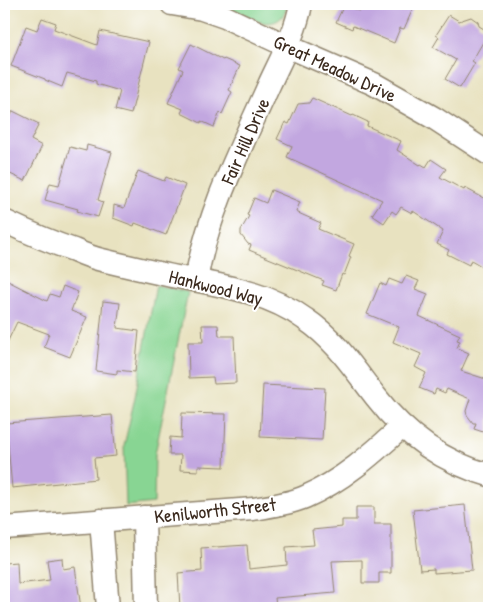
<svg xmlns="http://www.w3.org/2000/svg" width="493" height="612" font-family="'Patrick Hand',sans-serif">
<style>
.green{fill:#88d593;stroke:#628058}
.building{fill:#c2a7e0}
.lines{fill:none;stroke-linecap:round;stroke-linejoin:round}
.minor-casing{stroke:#92866f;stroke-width:25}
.minor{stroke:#fff;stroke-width:22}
.labels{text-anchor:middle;stroke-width:4;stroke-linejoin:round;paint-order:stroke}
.street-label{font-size:19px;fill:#3b2a1e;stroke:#fff}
</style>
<rect width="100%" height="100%" fill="#fff"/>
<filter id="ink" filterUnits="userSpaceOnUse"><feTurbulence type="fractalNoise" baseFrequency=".02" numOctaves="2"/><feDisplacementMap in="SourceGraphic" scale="10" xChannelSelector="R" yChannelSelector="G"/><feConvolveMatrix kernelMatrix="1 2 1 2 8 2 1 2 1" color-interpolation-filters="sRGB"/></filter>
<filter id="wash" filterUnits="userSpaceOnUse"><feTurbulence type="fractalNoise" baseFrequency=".0096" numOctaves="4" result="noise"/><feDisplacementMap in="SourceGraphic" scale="20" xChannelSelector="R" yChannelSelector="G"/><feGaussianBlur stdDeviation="1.12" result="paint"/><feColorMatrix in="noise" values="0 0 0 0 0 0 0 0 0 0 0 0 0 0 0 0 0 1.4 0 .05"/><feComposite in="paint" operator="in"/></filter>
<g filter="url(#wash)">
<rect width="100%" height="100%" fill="#e8e2c0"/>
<!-- green -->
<g class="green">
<path d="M220 4H288C284 19 276 25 260 22Z"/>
<path d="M156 285 188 292 155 454 154 503 126 506 124 446 135 397Z"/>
</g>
<g id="blocks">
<!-- building -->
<g class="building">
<path d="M362 4H415L404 29 400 28 394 43 353 26 352 29 336 22 344 5 359 11Z"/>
<path d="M449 15 459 21 471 17 478 22 479 26 489 32 472 61 475 63 460 88 445 79 456 60 433 47 439 37 436 35Z"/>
<path d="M42 18 56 23 54 29 97 45 100 31 149 42 131 114 115 110 120 91 96 84V81L67 73 62 87 45 80V79L11 66 26 26 37 30Z"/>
<path d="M191 44 223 60 224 59 240 66 229 90 232 92 222 114 220 112 214 127 201 121V123L181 113 183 109 168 103 183 70 179 68Z"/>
<path d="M312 98 352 116 353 115 368 122 367 126 401 141 397 150 420 165 421 164 426 167 431 159 446 169 440 177 464 190 465 188 489 201V256L483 267 471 260 469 265 447 254 449 250 437 244 443 231 413 211 412 213 401 207 396 214 392 211 384 223 372 215 382 200 287 157 292 146 277 139 285 122 289 124 298 104 309 103Z"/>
<path d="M13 111 39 124 31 140 42 146 25 181 4 171V129Z"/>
<path d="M87 145 112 152 98 200 103 202 98 217 77 211 78 209 45 200 50 183 59 185 70 147 86 151Z"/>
<path d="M138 171 164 181 166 177 185 185 166 235 135 223 134 226 113 218 114 205 124 208Z"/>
<path d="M271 190 300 202 296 212 321 223 318 229 354 244 349 256 351 257 344 275 342 274 336 290 322 285 324 281 249 250 251 245 248 244 241 235V230L249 216 247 215 254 198 266 203Z"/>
<path d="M406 276 419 281 415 289 428 294 419 316 460 335 457 340 460 341 457 348 469 353 461 371 489 380V434L474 429 476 423H473L467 415 466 411 470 399 447 389 445 393 436 389 434 394 419 388 426 373 415 367 421 354 393 342 399 327 367 314 380 283 386 286 389 279 402 284Z"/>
<path d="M4 279 47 301 50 294 59 297 63 286 78 292 71 311 87 317 70 357 44 347 49 334 17 322 4 349Z"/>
<path d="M103 301 120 303 117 328 139 331 135 372 117 370V374L96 371Z"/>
<path d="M202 325H218L219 336H234L236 383 214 384 213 377 189 378 188 342H203Z"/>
<path d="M263 385 325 388 322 440 260 437Z"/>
<path d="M182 413 226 414 224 467 198 466V471L180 470 181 455H169L170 437 181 438Z"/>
<path d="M112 415 116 456 94 458 96 479 12 488 6 423Z"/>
<path d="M465 505 472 570 434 573V569L420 570 413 510Z"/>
<path d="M356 507H374V524H391V573H379V583H362V560L332 561 335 593 275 598 276 605 242 608H180L178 573 202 571 201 548 247 545 249 569 287 565 286 547 314 545 312 530 342 527V520H356Z"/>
<path d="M62 558 63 569 75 567 81 608H4V563L17 562 18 584 50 580 47 560Z"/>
</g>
</g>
</g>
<g filter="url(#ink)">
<use href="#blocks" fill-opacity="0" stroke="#92866f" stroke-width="1"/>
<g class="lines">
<defs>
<g id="minor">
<path d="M172 4 202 9 225 17 287 46 374 84 434 118 489 154"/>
<path d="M4 221C27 232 50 242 74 250 83 254 93 258 102 260 127 266 152 272 177 277 220 285 268 292 305 319 335 339 354 369 376 397 406 436 442 462 489 475"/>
<path d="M196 280C208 211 241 148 269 85 281 59 296 32 301 4"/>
<path d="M144 517 146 608"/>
<path d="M101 520 108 608"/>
<path d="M4 528 253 509C270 506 289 504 305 497 342 481 372 454 402 427"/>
</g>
</defs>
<!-- minor casing -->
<use href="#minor" class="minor-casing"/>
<!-- minor -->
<use href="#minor" class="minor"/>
</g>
</g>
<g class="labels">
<!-- street labels -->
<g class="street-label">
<text transform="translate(335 68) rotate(25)" y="7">Great Meadow Drive</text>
<text transform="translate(245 141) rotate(-66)" y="7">Fair Hill Drive</text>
<text transform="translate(216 287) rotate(14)" y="7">Hankwood Way</text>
<text transform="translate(215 510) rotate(-6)" y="7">Kenilworth Street</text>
</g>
</g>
<!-- margin -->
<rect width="493" height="612" fill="none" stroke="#fff" stroke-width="20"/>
</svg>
